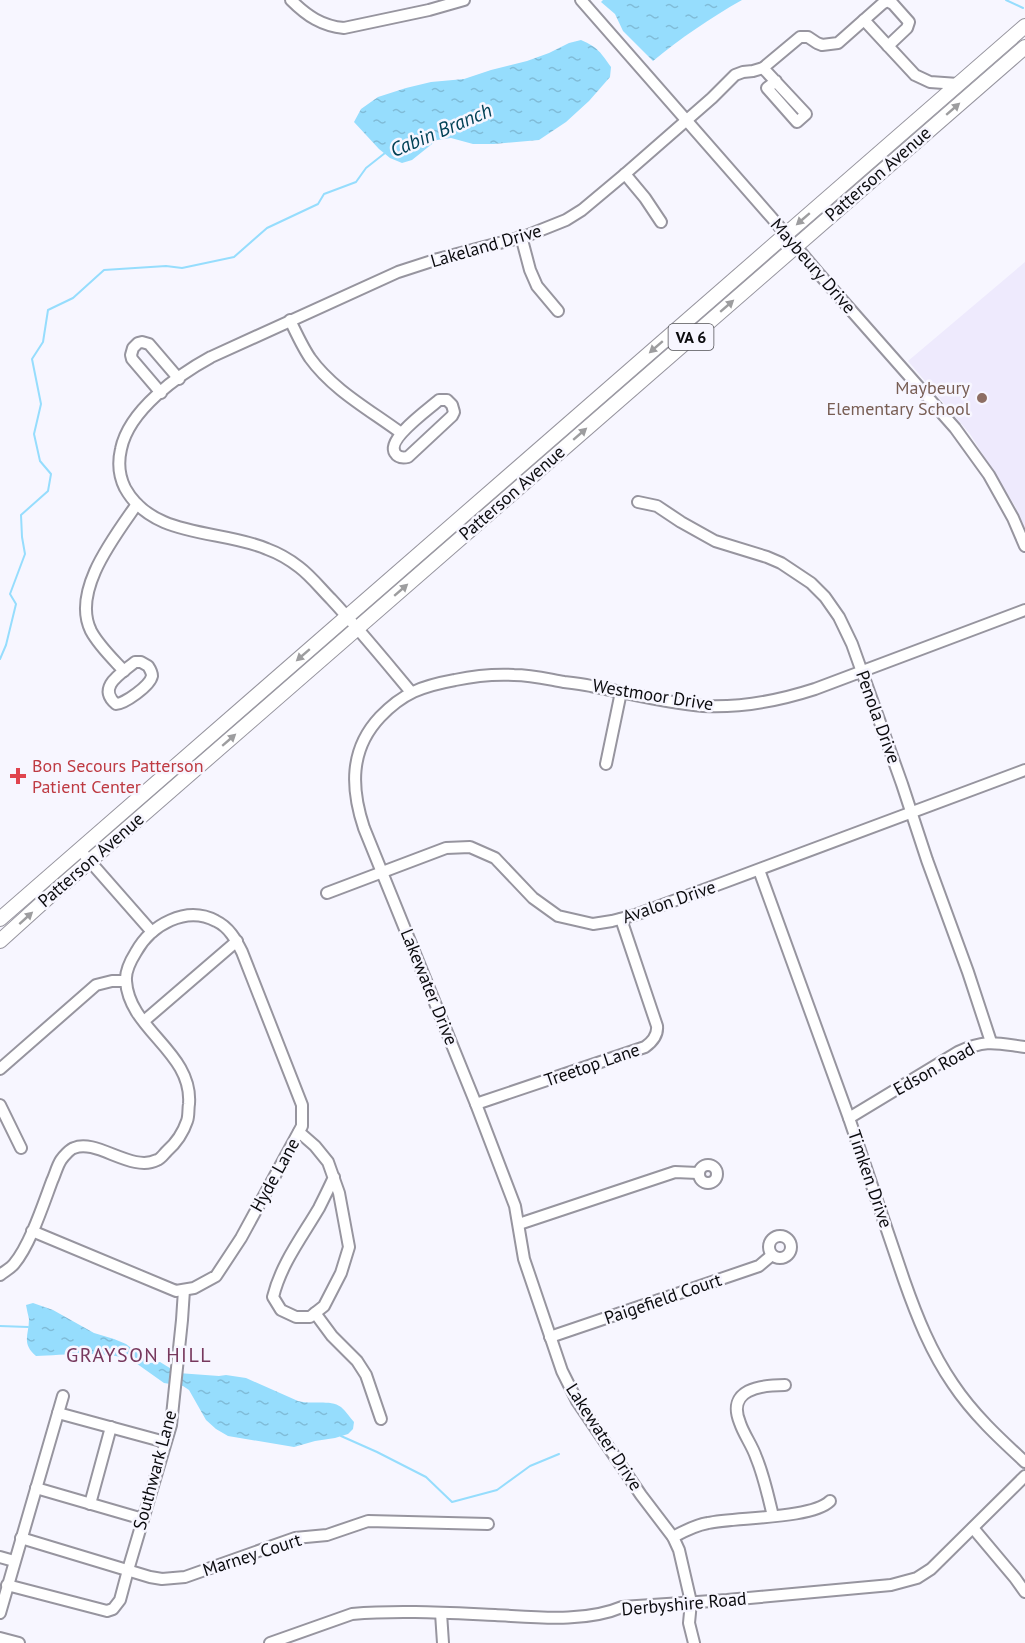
<svg xmlns="http://www.w3.org/2000/svg" width="1025" height="1643" font-family="'PT Sans',sans-serif">
<style>
.built{fill:#eeeafd}
.water{fill:url(#water-ripples)}
.lines{fill:none;stroke-linecap:round;stroke-linejoin:round}
.stream{stroke:#96ddfd;stroke-width:2}
.minor-casing{stroke:#97959f;stroke-width:14}
.major-casing{stroke:#97959f;stroke-width:16}
.minor{stroke:#fff;stroke-width:10}
.major{stroke:#fff;stroke-width:14}
.oneway{fill:#9d9d9f}
.education-dot{fill:#8d6e63;stroke:#f7f6ff;stroke-width:2}
.health-dot{fill:#e0444e;stroke:#f7f6ff;stroke-width:2}
.labels{text-anchor:middle;stroke-width:5;stroke-linejoin:round;paint-order:stroke}
.shield{fill:#f7f6ff;stroke:#525256;stroke-width:1.5}
.shield-label{font-size:16px;font-weight:bold;fill:#0b0b0e}
.street-label{font-size:18px;fill:#0b0b0e;stroke:#f7f6ff}
.education-label{font-size:18px;fill:#785e54;stroke:#f7f6ff;text-anchor:end}
.health-label{font-size:18px;fill:#be3a42;stroke:#f7f6ff;text-anchor:start}
.water-label{font-size:20px;font-style:italic;fill:#004156;stroke:#f7f6ff}
.neighbourhood-label{font-size:20px;letter-spacing:1.5px;fill:#77385d;stroke:#f7f6ff}
</style>
<defs>
<pattern id="water-ripples" width="26" height="14" patternUnits="userSpaceOnUse" patternTransform="scale(1.5)"><rect width="26" height="14" fill="#96ddfd"/><path d="M2 4q2-2 4 0t4 0M15 11q2-2 4 0t4 0" fill="none" stroke="#80bcd8"/></pattern>
</defs>
<rect width="100%" height="100%" fill="#f7f6ff"/>
<!-- built -->
<path class="built" d="M1025 262V532L1015 506 970 434 908 361Z"/>
<!-- water -->
<g class="water">
<path d="M603 0H742C710 18 681 38 653 61L623 31 615 14 601 2Z"/>
<path d="M581 40C599 48 600 52 611 67L610 77 589 101 566 122 539 140 494 144H473L451 138 437 140 412 160 402 163 390 158 379 149 354 122 361 109 378 97 406 88 431 82 464 79 491 70 527 61 549 53 569 43Z"/>
<path d="M33 1303 53 1310 94 1333 114 1339 126 1344 150 1363 160 1362 178 1373 219 1376 226 1375 246 1378 298 1401C311 1405 330 1399 341 1407 346 1411 350 1418 354 1422L353 1429 348 1434 335 1438 315 1441 294 1447 228 1436 216 1429 206 1420 189 1390 183 1386 164 1383 133 1361C108 1350 63 1355 36 1356 21 1343 29 1335 29 1319 28 1315 27 1310 26 1305Z"/>
</g>
<g class="lines">
<!-- stream -->
<g class="stream">
<path d="M1006 0 1023 8"/>
<path d="M0 659 6 645 16 604 10 594 25 554 22 537 21 515 48 491 51 474 40 461 34 434 41 404 32 359 43 342 48 310 73 298 104 270 166 266 182 268 234 257 267 228 318 204 324 194 356 182 366 168 385 153"/>
<path d="M0 1326 28 1327"/>
<path d="M341 1436 377 1452 426 1477 452 1502 497 1490 530 1466 559 1454"/>
</g>
<defs>
<g id="minor">
<path d="M291 0C307 16 322 26 344 28L429 10 464 0"/>
<path d="M581 0 772 218 820 275 955 428 989 475 1013 518 1025 546"/>
<path d="M864 20 915 75 930 82 958 84"/>
<path d="M763 68 806 114 797 122 767 88 776 81"/>
<path d="M625 174 645 198 661 222"/>
<path d="M521 236 530 270 537 286 558 311"/>
<path d="M290 320C296 333 302 346 310 358 333 390 370 410 401 433"/>
<path d="M161 393 132 359 131 355 133 348 138 343 142 342 149 344 179 379"/>
<path d="M439 400H447L452 405 454 412 452 416 408 457C403 458 398 458 395 453 386 439 429 409 439 400Z"/>
<path d="M638 502 657 506 681 522 715 541 767 557 781 563 811 583 825 597 839 617 852 644 902 784 927 860 968 972 991 1042"/>
<path d="M135 662H141L148 666C150 669 152 672 152 676 150 686 124 704 116 704 96 687 122 673 135 662Z"/>
<path d="M124 671C113 659 99 646 91 631 71 591 115 536 137 504"/>
<path d="M411 692C385 661 359 629 331 599 321 589 311 576 299 567 290 560 278 553 267 549 221 529 153 539 125 488 119 476 118 462 121 449 129 410 178 375 211 357L398 272 438 259 526 236 566 220 582 210 625 174 712 98 735 75 743 72 753 71 763 68 800 37H808L817 43 822 45 838 43 882 4 887 1 893 4 909 22 907 28 888 46"/>
<path d="M606 764 621 692"/>
<path d="M80 850 152 932"/>
<path d="M759 870 849 1118 904 1280C917 1317 931 1352 953 1384 973 1414 999 1438 1025 1462"/>
<path d="M327 893 446 848 470 847 495 858 533 898 558 916 593 924 612 921 635 915 725 882 1025 770"/>
<path d="M144 1021 237 941"/>
<path d="M0 1069 96 985 112 981H126"/>
<path d="M476 1104 645 1047C652 1042 658 1035 657 1026L621 919"/>
<path d="M0 1105 21 1148"/>
<path d="M849 1118 958 1052C987 1039 995 1043 1025 1047"/>
<path d="M299 1132 315 1146 328 1162 339 1193 349 1247 341 1273 324 1306 310 1317H296L281 1310 273 1297C281 1264 302 1237 319 1208 324 1198 329 1188 334 1177"/>
<circle cx="708" cy="1174" r="9"/>
<path d="M519 1224 675 1172 698 1173"/>
<circle cx="780" cy="1247" r="11"/>
<path d="M0 1275C5 1271 11 1268 14 1264 30 1245 43 1205 52 1181 55 1175 57 1166 61 1160 63 1157 70 1149 74 1148 96 1138 132 1173 157 1160 161 1159 164 1154 167 1151 176 1143 183 1133 187 1121 189 1116 188 1109 189 1104 193 1052 129 1030 126 981 125 971 131 960 136 952 151 925 186 905 216 921 229 927 236 940 242 952L302 1105V1126L241 1238 216 1276 194 1288 176 1291 32 1231"/>
<path d="M315 1313 332 1336 357 1361 366 1375 381 1419"/>
<path d="M550 1337 759 1266 772 1255"/>
<path d="M58 1413 165 1442"/>
<path d="M36 1488 143 1519"/>
<path d="M90 1504 111 1427"/>
<path d="M773 1516C768 1496 764 1476 756 1457 752 1445 744 1435 740 1423 726 1389 761 1385 785 1385"/>
<path d="M973 1528 1015 1578 1025 1592"/>
<path d="M673 1537C684 1531 696 1525 708 1523 735 1517 812 1519 830 1501"/>
<path d="M21 1538 150 1577 162 1579 185 1577 295 1538 327 1535 368 1521 488 1524"/>
<path d="M0 1557 14 1561"/>
<path d="M7 1585 107 1611 113 1609 120 1600 128 1570 171 1425 182 1320 184 1290"/>
<path d="M0 1613 63 1396"/>
<path d="M441 1613 443 1643"/>
<path d="M0 1638 19 1643"/>
<path d="M270 1643 352 1614C399 1610 448 1613 495 1615 534 1617 585 1623 622 1607L727 1600 891 1585 917 1578 931 1569 1025 1476"/>
<path d="M694 1643 689 1623 691 1602 679 1550 673 1537 641 1495 577 1401 562 1371 524 1259 515 1206 476 1104 364 828C351 789 349 750 380 717 403 693 422 686 455 680 474 676 495 674 514 675 531 675 547 679 564 682 573 683 582 684 591 686 628 693 665 703 703 706 742 708 778 701 815 689L1025 610"/>
</g>
<g id="major">
<path d="M0 919 1025 26"/>
<path d="M0 941 52 894 1025 47"/>
</g>
</defs>
<!-- minor casing -->
<use href="#minor" class="minor-casing"/>
<!-- major casing -->
<use href="#major" class="major-casing"/>
<!-- minor -->
<use href="#minor" class="minor"/>
<!-- major -->
<use href="#major" class="major"/>
</g>
<!-- one-way arrows -->
<defs><path id="oneway-solid" d="M-6-.8H1V-3.2L6.5 0L1 3.2V.8H-6Z" transform="scale(1.5)"/></defs>
<g class="oneway">
<use href="#oneway-solid" transform="translate(953 109) rotate(-41)"/>
<use href="#oneway-solid" transform="translate(803 219) rotate(139)"/>
<use href="#oneway-solid" transform="translate(727 306) rotate(-41)"/>
<use href="#oneway-solid" transform="translate(656 347) rotate(139)"/>
<use href="#oneway-solid" transform="translate(580 434) rotate(-41)"/>
<use href="#oneway-solid" transform="translate(401 590) rotate(-41)"/>
<use href="#oneway-solid" transform="translate(303 655) rotate(139)"/>
<use href="#oneway-solid" transform="translate(229 740) rotate(-41)"/>
<use href="#oneway-solid" transform="translate(26 918) rotate(-42)"/>
</g>
<!-- markers -->
<circle class="education-dot" cx="982" cy="398" r="6"/>
<path class="health-dot" d="M15 767h6v6h6v6h-6v6h-6v-6h-6v-6h6z"/>
<g class="labels">
<!-- shield labels -->
<rect class="shield" x="668.5" y="324" width="45" height="26" rx="4.5"/>
<g class="shield-label">
<text x="691" y="343">VA 6</text>
</g>
<!-- street labels -->
<g class="street-label">
<text transform="translate(878 174) rotate(-41)" y="6">Patterson Avenue</text>
<text transform="translate(486 246) rotate(-16)" y="6">Lakeland Drive</text>
<text transform="translate(813 266) rotate(49)" y="6">Maybeury Drive</text>
<text transform="translate(512 493) rotate(-41)" y="6">Patterson Avenue</text>
<text transform="translate(653 695) rotate(9)" y="6">Westmoor Drive</text>
<text transform="translate(878 717) rotate(70)" y="6">Penola Drive</text>
<text transform="translate(91 860) rotate(-41)" y="6">Patterson Avenue</text>
<text transform="translate(669 902) rotate(-19)" y="6">Avalon Drive</text>
<text transform="translate(429 987) rotate(68)" y="6">Lakewater Drive</text>
<text transform="translate(592 1065) rotate(-19)" y="6">Treetop Lane</text>
<text transform="translate(934 1069) rotate(-29)" y="6">Edson Road</text>
<text transform="translate(275 1175) rotate(-61)" y="6">Hyde Lane</text>
<text transform="translate(870 1179) rotate(71)" y="6">Timken Drive</text>
<text transform="translate(663 1299) rotate(-19)" y="6">Paigefield Court</text>
<text transform="translate(604 1437) rotate(57)" y="6">Lakewater Drive</text>
<text transform="translate(155 1470) rotate(-75)" y="6">Southwark Lane</text>
<text transform="translate(252 1555) rotate(-18)" y="6">Marney Court</text>
<text transform="translate(684 1604) rotate(-5)" y="6">Derbyshire Road</text>
</g>
<!-- education labels -->
<g class="education-label">
<text x="970" y="394">Maybeury<tspan x="970" dy="21">Elementary School</tspan></text>
</g>
<!-- health labels -->
<g class="health-label">
<text x="32" y="772">Bon Secours Patterson<tspan x="32" dy="21">Patient Center</tspan></text>
</g>
<!-- water labels -->
<g class="water-label">
<text transform="translate(441 130) rotate(-23)" y="7">Cabin Branch</text>
</g>
<!-- neighbourhood labels -->
<g class="neighbourhood-label">
<text x="139" y="1362">GRAYSON HILL</text>
</g>
</g>
</svg>
